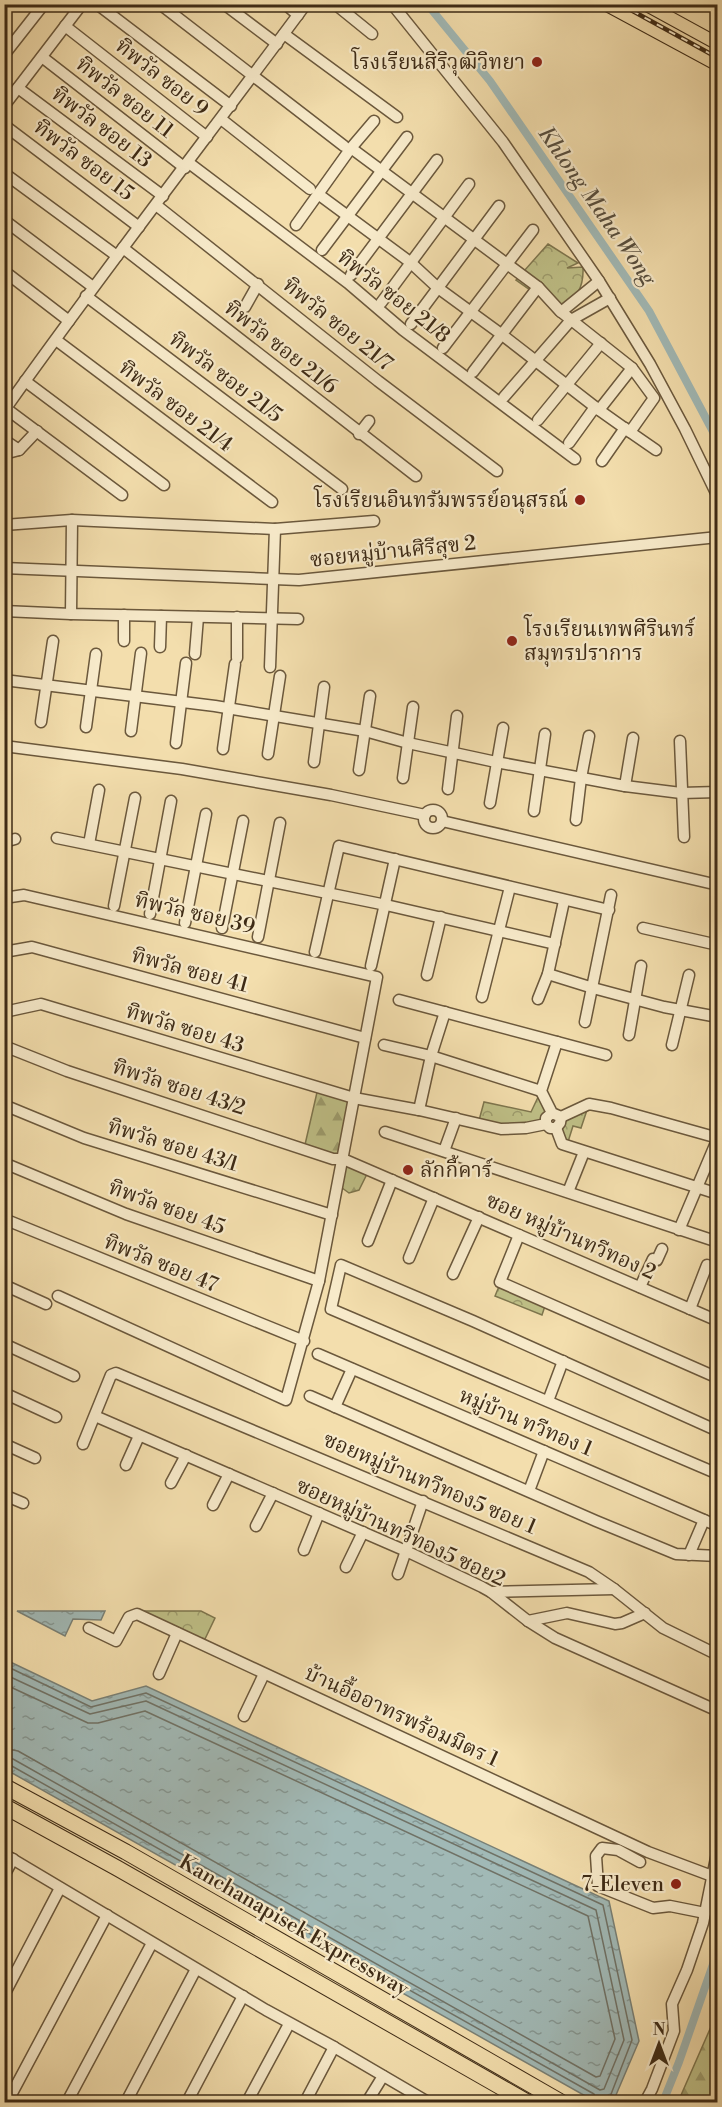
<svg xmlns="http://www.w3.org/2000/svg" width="722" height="2107" font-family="'Libre Bodoni','Noto Serif Thai',serif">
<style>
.forest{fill:url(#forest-firs);stroke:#7e764e;stroke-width:1.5}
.park{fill:url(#park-crowns);stroke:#7e764e;stroke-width:1.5}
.water{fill:url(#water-ripples);stroke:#798076;stroke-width:1.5}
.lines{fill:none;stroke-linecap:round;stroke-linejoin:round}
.shore{stroke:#707266;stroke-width:1.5}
.canal{stroke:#a1b9b6;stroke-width:8}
.minor-casing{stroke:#6b583c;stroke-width:13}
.major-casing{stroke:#3e2b16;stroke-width:14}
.highway-casing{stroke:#3e2b16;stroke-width:17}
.minor{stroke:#f7eaca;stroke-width:10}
.major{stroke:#f3dead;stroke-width:12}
.highway{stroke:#f3dead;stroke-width:15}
.rail-casing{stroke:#3e2b16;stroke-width:4.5}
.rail{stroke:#f7eaca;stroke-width:2;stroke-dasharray:7;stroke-linecap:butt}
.poi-dot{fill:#8f2418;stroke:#f7eaca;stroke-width:2}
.labels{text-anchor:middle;stroke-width:4.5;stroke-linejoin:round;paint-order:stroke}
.poi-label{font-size:21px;fill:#3e2b16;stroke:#f7eaca;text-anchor:end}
.street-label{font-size:21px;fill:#3e2b16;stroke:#f7eaca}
.water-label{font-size:22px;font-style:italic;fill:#574e3e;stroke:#f7eaca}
</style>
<defs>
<pattern id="forest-firs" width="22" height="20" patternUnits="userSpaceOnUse" patternTransform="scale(1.5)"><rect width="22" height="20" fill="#bfc087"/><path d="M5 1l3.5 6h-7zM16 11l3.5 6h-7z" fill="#9d9c6d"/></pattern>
<pattern id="park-crowns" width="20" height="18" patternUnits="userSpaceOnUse" patternTransform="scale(1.5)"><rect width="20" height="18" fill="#bfc087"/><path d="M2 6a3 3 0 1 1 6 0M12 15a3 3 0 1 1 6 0" fill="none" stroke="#9d9c6d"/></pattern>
<pattern id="water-ripples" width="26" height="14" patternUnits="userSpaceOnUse" patternTransform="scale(1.5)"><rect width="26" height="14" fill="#a1b9b6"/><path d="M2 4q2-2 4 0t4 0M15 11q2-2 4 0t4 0" fill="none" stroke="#859793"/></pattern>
</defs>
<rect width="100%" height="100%" fill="#f3dead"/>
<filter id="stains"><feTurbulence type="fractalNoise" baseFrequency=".00333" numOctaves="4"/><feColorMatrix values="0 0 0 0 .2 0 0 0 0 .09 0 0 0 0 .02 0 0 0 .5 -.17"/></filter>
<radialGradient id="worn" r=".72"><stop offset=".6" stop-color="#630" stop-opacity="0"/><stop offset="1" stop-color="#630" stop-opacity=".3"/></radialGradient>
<!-- forest -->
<g class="forest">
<path d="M318 1088 354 1098 343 1159 369 1170 359 1190 349 1193 338 1185 343 1159 304 1149Z"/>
<path d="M717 2013V2102H678Z"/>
</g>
<!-- park -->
<g class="park">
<path d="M548 244 578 263 567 268 583 267C584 290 576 297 560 311L516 280Z"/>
<path d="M541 1091 552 1113 526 1128 478 1124 484 1102 531 1112Z"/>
<path d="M589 1104 581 1128 573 1126 567 1145 560 1123Z"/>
<path d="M500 1284 545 1306 542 1315 495 1296Z"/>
<path d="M136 1611H201L215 1618 204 1641Z"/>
</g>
<!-- water -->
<g class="water">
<path d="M17 1611H105L101 1620 73 1619 65 1636Z"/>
<path d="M4 1659 92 1701 146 1686 609 1901 639 2041 613 2102H596L5 1769Z"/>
</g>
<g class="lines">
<!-- shore -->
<g class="shore">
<path d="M4 1665 91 1707 146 1693 603 1905 632 2040 608 2102"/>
<path d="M4 1674 90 1714 146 1701 596 1910 624 2040 604 2089 600 2090 13 1759 4 1757"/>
<path d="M4 1684 88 1723H98L145 1711 588 1916 615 2039 600 2076 596 2077 18 1751 4 1748"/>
<path d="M4 1765H10L594 2094 598 2102"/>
</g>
<!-- canal -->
<g class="canal">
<path d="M427 4 490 81 649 311 718 441"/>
<path d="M663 2102 679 2062 718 1950"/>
</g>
<defs>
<g id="minor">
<path d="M97 4 231 106"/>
<path d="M160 4 344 146"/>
<path d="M224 4 277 44"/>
<path d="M285 4 298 15"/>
<path d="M335 4 372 34"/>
<path d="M392 4 503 142 599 281 650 364 685 429 718 497"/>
<path d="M65 26 207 137"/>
<path d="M284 34 397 117"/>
<path d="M4 55 44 4"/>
<path d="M42 57 185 168"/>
<path d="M18 88 163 196"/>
<path d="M4 106 82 4"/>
<path d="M221 119 310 189"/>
<path d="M4 125 139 227"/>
<path d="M189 163 348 283 403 330 575 459"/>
<path d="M4 173 117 256"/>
<path d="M318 194 410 262 438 288 501 334 599 410 630 432 654 398 632 368 560 311 538 287 351 148"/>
<path d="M156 205 378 381 497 471"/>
<path d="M4 220 93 287"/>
<path d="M296 225 351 148 374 121"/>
<path d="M123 248 416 476"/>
<path d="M322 250 407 137"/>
<path d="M4 271 69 321"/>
<path d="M351 275 437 160"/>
<path d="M86 296 342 489"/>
<path d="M381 303 469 184"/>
<path d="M245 307 258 284"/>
<path d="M561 312 599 281"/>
<path d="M411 324 499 206"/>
<path d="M56 340 272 502"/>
<path d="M443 348 533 230"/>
<path d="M473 372 538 287"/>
<path d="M25 381 164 485"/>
<path d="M504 397 571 320 610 298"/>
<path d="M4 407 122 495"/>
<path d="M6 408C103 271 206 139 306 4"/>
<path d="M599 410 632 368"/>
<path d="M538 420 601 343"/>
<path d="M630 432 656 450"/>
<path d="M359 434 369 421"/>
<path d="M4 440 19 450"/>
<path d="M569 443 595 407"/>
<path d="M4 454 19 450 37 431"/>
<path d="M602 461 625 428"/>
<path d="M72 520 71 614 298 619"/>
<path d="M4 525 72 520 275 529 374 521"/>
<path d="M4 568 299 580 718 537"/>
<path d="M4 611 71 614"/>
<path d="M124 615V641"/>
<path d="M160 647 161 616"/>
<path d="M4 649 5 643"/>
<path d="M195 654 198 617"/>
<path d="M237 658V617"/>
<path d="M270 667 275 529"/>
<path d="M4 680 215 706 365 731 408 743 496 762 625 786 681 793 718 792"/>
<path d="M41 722 53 641"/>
<path d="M86 727 96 654"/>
<path d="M131 731 141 653"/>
<path d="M680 741 684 837"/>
<path d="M176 743 186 663"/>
<path d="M4 746 182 769 331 795 425 815"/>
<path d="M223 749 235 664"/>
<path d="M268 754 280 676"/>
<path d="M314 762 324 687"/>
<path d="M359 770 370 696"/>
<path d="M403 778 413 707"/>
<path d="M625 786 633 738"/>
<path d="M448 789 457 716"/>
<path d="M490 803 503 728"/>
<circle cx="433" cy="819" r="9"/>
<path d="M534 811 545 734"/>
<path d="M576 820 581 778 589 736"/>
<path d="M442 821 718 885"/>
<path d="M57 838 386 905 555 944"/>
<path d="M4 842 15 839"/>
<path d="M89 844 99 790"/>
<path d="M4 898 24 895 377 977 319 1281 286 1400 58 1296"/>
<path d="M114 906 135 798"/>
<path d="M150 914 171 801"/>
<path d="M185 923 206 814"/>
<path d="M222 928 243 821"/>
<path d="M643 928 718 945"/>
<path d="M258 937 280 823"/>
<path d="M4 952 32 947 365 1038"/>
<path d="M315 952 339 846 609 910"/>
<path d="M371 966 395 859"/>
<path d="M548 974 593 988 664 1007 718 1017"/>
<path d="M427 975 441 917"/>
<path d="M482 997 510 887"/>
<path d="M538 999 548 974 564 901"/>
<path d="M399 1000 606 1055"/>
<path d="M4 1012 41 1004 354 1098 419 1110 501 1129 526 1128 546 1124"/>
<path d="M585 1022 611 895"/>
<path d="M629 1035 641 966"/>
<path d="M384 1045 431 1056 541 1091"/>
<path d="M672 1045 689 975"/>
<path d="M4 1046 67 1071 333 1159H343L718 1321"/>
<path d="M4 1105 84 1138 332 1215"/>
<path d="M419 1110 431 1056 445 1012"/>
<path d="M552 1113 546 1118V1124L550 1128H556L560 1123 561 1117 552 1113 541 1091 557 1042"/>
<path d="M561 1117 589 1104 611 1108 718 1138 679 1230"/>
<path d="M556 1128 562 1144 718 1194"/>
<path d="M385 1132 718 1242"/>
<path d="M444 1151 456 1118"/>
<path d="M4 1163 126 1214 319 1281"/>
<path d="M568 1192 584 1152"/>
<path d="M4 1219 304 1341"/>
<path d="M519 1235 500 1282 718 1378"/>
<path d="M368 1241 392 1180"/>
<path d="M409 1258 434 1198"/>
<path d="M453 1274 479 1217"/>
<path d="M4 1285 46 1304"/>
<path d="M640 1287 653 1259 657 1260 662 1249"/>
<path d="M690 1309 707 1265"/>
<path d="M4 1344 74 1376"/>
<path d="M318 1354 718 1526"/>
<path d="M4 1393 56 1417"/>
<path d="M310 1396 596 1521 676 1554 718 1556"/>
<path d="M548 1401 563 1361"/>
<path d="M335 1407 352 1369"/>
<path d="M95 1416 406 1551 482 1587 491 1592 528 1621 555 1638 718 1711"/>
<path d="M718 1431 473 1321 341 1265 331 1309 718 1474"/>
<path d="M4 1444 35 1458"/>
<path d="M83 1444 111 1375 116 1373 589 1572 614 1589 663 1628 718 1655"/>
<path d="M126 1465 139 1436"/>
<path d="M171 1483 186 1455"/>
<path d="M529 1491 544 1451"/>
<path d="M4 1495 23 1503"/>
<path d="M213 1505 229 1474"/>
<path d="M256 1526 273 1493"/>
<path d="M304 1550 319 1513"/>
<path d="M689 1555 704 1520"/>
<path d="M346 1567 363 1532"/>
<path d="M398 1574 423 1501"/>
<path d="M491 1592 614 1589"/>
<path d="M528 1621 567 1613 615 1624 622 1623 645 1613"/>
<path d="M89 1628 116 1641 129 1617 137 1614 648 1852 712 1876"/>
<path d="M159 1674 177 1633"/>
<path d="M244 1716 264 1674"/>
<path d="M4 1854 266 2010 334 2047 428 2102"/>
<path d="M640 1862 618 1850 602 1848 596 1856 598 1886 653 1908 670 1906 705 1913"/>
<path d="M4 1876 13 1859"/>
<path d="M4 1995 60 1888"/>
<path d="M10 2097 107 1915"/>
<path d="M67 2102 152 1943"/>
<path d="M126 2102 196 1969"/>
<path d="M187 2102 243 1996"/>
<path d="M247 2102 289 2024"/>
<path d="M305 2102 334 2047"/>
<path d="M367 2102 383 2076"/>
<path d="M645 2102 652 2089 674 2031 672 2004 687 1970 703 1923 718 1848"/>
</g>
<g id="major">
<path d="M605 4 718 65"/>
<path d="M645 4 718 44"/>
</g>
<g id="highway">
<path d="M4 1786 126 1852 561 2102"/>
<path d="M4 1806 117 1868 527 2102"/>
</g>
</defs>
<!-- minor casing -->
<use href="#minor" class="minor-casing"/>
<!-- major casing -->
<use href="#major" class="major-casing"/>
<!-- highway casing -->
<use href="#highway" class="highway-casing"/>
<!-- minor -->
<use href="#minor" class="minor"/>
<!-- major -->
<use href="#major" class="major"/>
<!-- highway -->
<use href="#highway" class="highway"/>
<defs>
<path id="rail" d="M620 4 718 58"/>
</defs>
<!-- rail casing -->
<use href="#rail" class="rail-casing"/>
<!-- rail -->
<use href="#rail" class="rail"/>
</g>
<!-- markers -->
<g class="poi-dot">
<circle cx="537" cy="62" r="6"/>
<circle cx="580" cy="500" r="6"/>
<circle cx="512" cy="641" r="6"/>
<circle cx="408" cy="1170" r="6"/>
<circle cx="676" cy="1884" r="6"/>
</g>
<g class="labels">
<!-- poi labels -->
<g class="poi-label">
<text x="525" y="69">โรงเรียนสิริวุฒิวิทยา</text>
<text x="568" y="507">โรงเรียนอินทรัมพรรย์อนุสรณ์</text>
<text x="524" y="636" text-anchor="start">โรงเรียนเทพศิรินทร์<tspan x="524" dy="24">สมุทรปราการ</tspan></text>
<text x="420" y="1177" text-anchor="start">ลักกี้คาร์</text>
<text x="664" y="1891">7-Eleven</text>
</g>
<!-- street labels -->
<g class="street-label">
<text transform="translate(162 77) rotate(38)" y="7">ทิพวัล ซอย 9</text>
<text transform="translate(125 97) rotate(38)" y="7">ทิพวัล ซอย 11</text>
<text transform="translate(102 127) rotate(37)" y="7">ทิพวัล ซอย 13</text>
<text transform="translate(84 160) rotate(37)" y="7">ทิพวัล ซอย 15</text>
<text transform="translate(394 296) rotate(38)" y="7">ทิพวัล ซอย 21/8</text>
<text transform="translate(338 324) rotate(39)" y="7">ทิพวัล ซอย 21/7</text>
<text transform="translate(281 347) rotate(38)" y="7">ทิพวัล ซอย 21/6</text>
<text transform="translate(226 377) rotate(37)" y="7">ทิพวัล ซอย 21/5</text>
<text transform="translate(176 406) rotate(37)" y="7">ทิพวัล ซอย 21/4</text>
<text transform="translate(393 551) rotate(-6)" y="7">ซอยหมู่บ้านศิรีสุข 2</text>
<text transform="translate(195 913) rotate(13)" y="7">ทิพวัล ซอย 39</text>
<text transform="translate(190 970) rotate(15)" y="7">ทิพวัล ซอย 41</text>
<text transform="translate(185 1028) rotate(17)" y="7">ทิพวัล ซอย 43</text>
<text transform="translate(179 1087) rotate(18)" y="7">ทิพวัล ซอย 43/2</text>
<text transform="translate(173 1145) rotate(17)" y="7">ทิพวัล ซอย 43/1</text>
<text transform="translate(167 1207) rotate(20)" y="7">ทิพวัล ซอย 45</text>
<text transform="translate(571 1236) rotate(24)" y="7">ซอย หมู่บ้านทวีทอง 2</text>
<text transform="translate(161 1263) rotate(22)" y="7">ทิพวัล ซอย 47</text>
<text transform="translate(526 1422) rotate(23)" y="7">หมู่บ้าน ทวีทอง 1</text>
<text transform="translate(430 1483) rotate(23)" y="7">ซอยหมู่บ้านทวีทอง5 ซอย 1</text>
<text transform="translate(401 1532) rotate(25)" y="7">ซอยหมู่บ้านทวีทอง5 ซอย2</text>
<text transform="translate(402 1716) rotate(25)" y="7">บ้านอื้ออาทรพร้อมมิตร 1</text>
<text transform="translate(294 1925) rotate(30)" y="7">Kanchanapisek Expressway</text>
</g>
<!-- water labels -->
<g class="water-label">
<text transform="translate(598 205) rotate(55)" y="8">Khlong Maha Wong</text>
</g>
</g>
<!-- margin -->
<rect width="722" height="2107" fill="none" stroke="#f3dead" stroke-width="24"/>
<rect x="6" y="6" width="710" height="2095" fill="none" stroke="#3e2b16" stroke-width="3"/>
<rect x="12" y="12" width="698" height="2083" fill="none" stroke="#3e2b16" stroke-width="1.5"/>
<!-- north arrow -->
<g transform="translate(659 2044)" stroke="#f7eaca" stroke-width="4.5" paint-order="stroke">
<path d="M0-4.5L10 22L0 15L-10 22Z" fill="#3e2b16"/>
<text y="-9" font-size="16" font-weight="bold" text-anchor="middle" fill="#3e2b16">N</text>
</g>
<rect width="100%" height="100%" filter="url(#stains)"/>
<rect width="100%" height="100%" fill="url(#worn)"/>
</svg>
